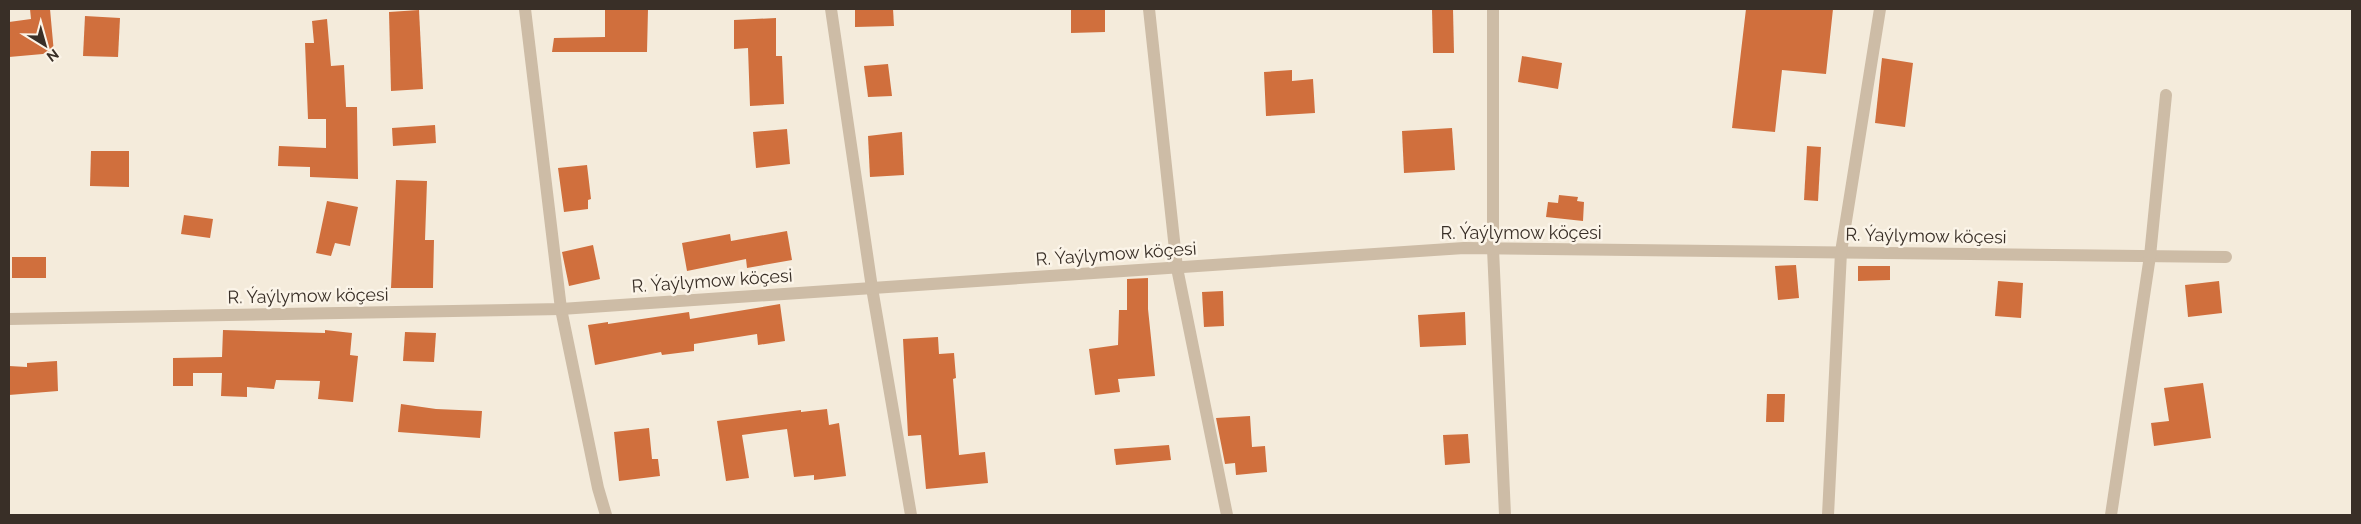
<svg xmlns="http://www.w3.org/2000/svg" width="2361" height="524" font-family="Raleway,sans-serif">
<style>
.building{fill:#d06f3d}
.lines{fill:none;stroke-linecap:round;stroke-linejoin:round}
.street{stroke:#cdbca6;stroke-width:12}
.labels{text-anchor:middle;stroke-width:5;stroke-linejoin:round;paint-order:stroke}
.street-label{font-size:18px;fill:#392f27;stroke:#fbf4e8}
</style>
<rect width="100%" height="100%" fill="#f4ebdb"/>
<!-- building -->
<g class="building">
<path d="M30 9H50L54 53 9 57V22L31 19Z"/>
<path d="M605 9H648L647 52H552L554 38 605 37Z"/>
<path d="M855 9H893L894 26 855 27Z"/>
<path d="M1071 9H1105V32L1071 33Z"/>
<path d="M1432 9H1453L1454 53H1433Z"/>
<path d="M1746 9H1833L1826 74 1782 70 1775 132 1732 128Z"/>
<path d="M419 10 423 89 391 91 389 12Z"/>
<path d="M85 16 120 18 118 57 83 56Z"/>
<path d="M776 18V56H782L784 104 750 106 748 48 734 49V20Z"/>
<path d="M327 19 331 66 344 65 346 107H357L358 179 310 177V167L278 166 279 146 326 148V119H308L305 43H314L312 21Z"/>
<path d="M1522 56 1562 63 1558 89 1518 82Z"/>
<path d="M1882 58 1913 63 1905 127 1875 123Z"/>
<path d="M888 64 892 96 868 97 864 66Z"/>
<path d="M1292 70V81L1313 79 1315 113 1266 116 1264 72Z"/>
<path d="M435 125 436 143 393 146 392 128Z"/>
<path d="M1452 128 1455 170 1404 173 1402 131Z"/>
<path d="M787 129 790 164 756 168 753 132Z"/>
<path d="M902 132 904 175 870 177 868 136Z"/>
<path d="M1807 146 1821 147 1818 201 1804 200Z"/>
<path d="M91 151H129V187L90 186Z"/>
<path d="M587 165 591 199 588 200V209L564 212 558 168Z"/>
<path d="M396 180 427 181 425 240H434L433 288H391Z"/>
<path d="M1559 195 1578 197 1577 201 1584 202 1583 221 1546 217 1548 202 1558 203Z"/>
<path d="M327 201 358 207 350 246 335 243 331 256 316 253Z"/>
<path d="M184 215 213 219 210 238 181 234Z"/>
<path d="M787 231 792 260 747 268 746 259 687 271 682 243 730 234 731 241Z"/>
<path d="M593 245 600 279 569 286 562 252Z"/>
<rect x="12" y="257" width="34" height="21"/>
<path d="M1796 265 1799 298 1778 300 1775 266Z"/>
<path d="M1858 266H1890V280L1858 281Z"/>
<path d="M1148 278V309L1155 376 1118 379 1120 392 1095 395 1089 349 1118 345 1119 310H1127V279Z"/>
<path d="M1998 281 2023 283 2021 318 1995 316Z"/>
<path d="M2219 281 2222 313 2188 317 2185 285Z"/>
<path d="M1223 291 1224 326 1204 327 1202 292Z"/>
<path d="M780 304 785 341 758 345 757 334 694 344V351L662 355 661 352 595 365 588 325 608 322V324L689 312 690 319Z"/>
<path d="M1465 312 1466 345 1420 347 1418 315Z"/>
<path d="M223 330 325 333V330L352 333 350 355 358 356 353 402 318 399 320 381 276 380 274 389 247 387V397L221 396 222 373H193V386H173V358L222 357Z"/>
<path d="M405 332 436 333 434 362 403 361Z"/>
<path d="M938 337 939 354 954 353 956 378 953 379 959 455 985 452 988 483 926 489 921 435 908 436 903 339Z"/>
<path d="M57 361 58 391 9 395V366L27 367V363Z"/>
<path d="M2203 383 2211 438 2154 446 2151 423 2169 421 2164 388Z"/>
<path d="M1767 394H1785L1784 422H1766Z"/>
<path d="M401 404 436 409 482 411 480 438 398 432Z"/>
<path d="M827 409 829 425 839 423 846 476 814 480V475L794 477 787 429 742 435 749 478 726 481 717 421 801 410V412Z"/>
<path d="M1250 416 1252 447 1265 446 1267 472 1236 475 1235 463 1225 464 1216 418Z"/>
<path d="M649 428 652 459H658L660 476 619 481 614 432Z"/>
<path d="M1468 434 1470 463 1445 465 1443 435Z"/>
<path d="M1169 445 1171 460 1116 465 1114 449Z"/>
</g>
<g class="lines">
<!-- street -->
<g class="street">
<path d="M525 9 561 309 598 488 606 515"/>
<path d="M831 9 872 288 911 515"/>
<path d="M1149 9 1177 268 1227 515"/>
<path d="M1493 9V249L1505 515"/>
<path d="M9 319 561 309 1464 248 2226 257"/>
<path d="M1828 515 1841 252 1880 9"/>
<path d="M2111 515 2150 256 2166 95"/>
</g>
</g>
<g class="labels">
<!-- street labels -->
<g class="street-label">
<text x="1521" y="239">R. Ýaýlymow köçesi</text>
<text transform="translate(1926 236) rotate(1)" y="6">R. Ýaýlymow köçesi</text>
<text transform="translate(1116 254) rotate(-4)" y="6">R. Ýaýlymow köçesi</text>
<text transform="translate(712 281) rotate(-4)" y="6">R. Ýaýlymow köçesi</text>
<text transform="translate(308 296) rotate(-1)" y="6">R. Ýaýlymow köçesi</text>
</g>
</g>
<!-- border -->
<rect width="2361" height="524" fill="none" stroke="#392f27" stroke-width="20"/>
<!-- north arrow -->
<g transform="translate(45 45) rotate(143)" stroke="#fbf4e8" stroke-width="4" paint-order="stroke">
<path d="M0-4L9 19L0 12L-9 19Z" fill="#392f27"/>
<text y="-8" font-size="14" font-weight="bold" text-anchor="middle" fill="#392f27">N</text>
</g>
</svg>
